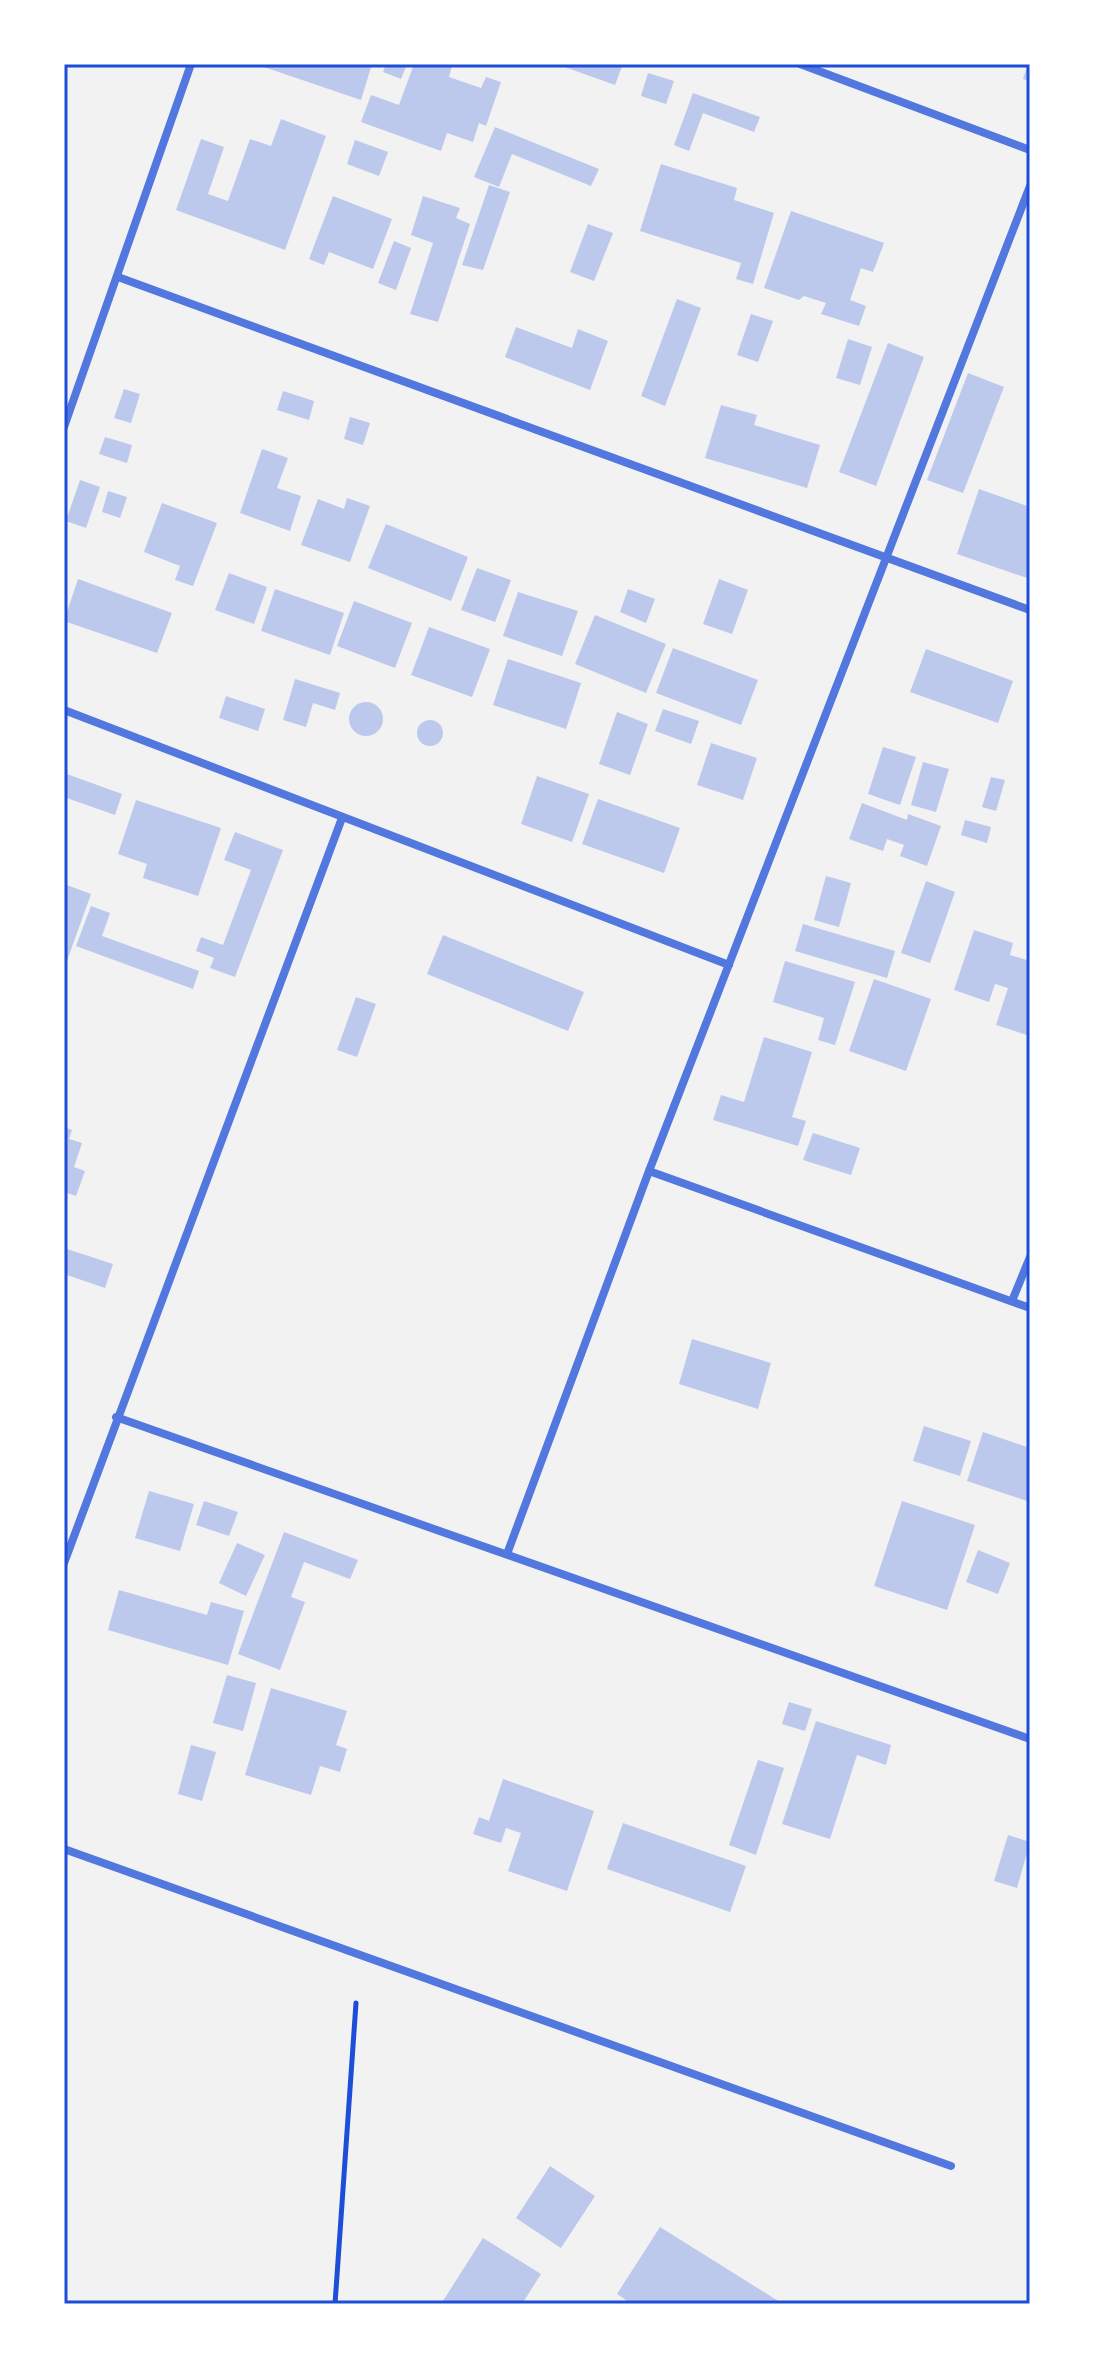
<svg xmlns="http://www.w3.org/2000/svg" width="1094" height="2368" font-family="Ubuntu,sans-serif">
<style>
.building{fill:#bdc9ec}
.lines{fill:none;stroke-linecap:round;stroke-linejoin:round}
.path{stroke:#1d4ed8;stroke-width:5}
.minor{stroke:#5277de;stroke-width:8}
.neatline{fill:none;stroke:#1d4ed8;stroke-width:3}
</style>
<rect width="100%" height="100%" fill="#f2f2f2"/>
<!-- building -->
<g class="building">
<path d="M255 64H372L361 100Z"/>
<path d="M386 64H407L401 79 383 72Z"/>
<path d="M414 64 452 66 449 77 481 88 486 77 501 82 486 126 479 123 473 142 447 133 441 151 361 122 371 95 399 105Z"/>
<path d="M556 64H623L615 85Z"/>
<path d="M1028 64H1030V81L1023 79Z"/>
<path d="M648 73 674 81 666 104 641 96Z"/>
<path d="M693 93 760 117 754 132 703 113 689 151 674 145Z"/>
<path d="M281 119 326 136 285 250 176 210 201 139 224 147 208 194 228 201 250 139 271 146Z"/>
<path d="M495 127 599 169 591 186 512 154 499 187 474 177Z"/>
<path d="M355 140 388 152 379 176 347 164Z"/>
<path d="M661 164 737 188 734 200 774 213 753 284 736 279 741 263 640 231Z"/>
<path d="M489 185 510 192 483 270 462 265Z"/>
<path d="M333 196 392 219 373 269 329 252 324 265 309 259Z"/>
<path d="M423 196 460 208 456 218 470 224 438 322 410 314 433 243 411 235Z"/>
<path d="M791 211 884 243 873 272 861 268 850 300 866 306 859 326 821 314 826 303 804 296 799 300 764 288Z"/>
<path d="M588 224 613 233 594 281 570 272Z"/>
<path d="M394 241 411 248 396 290 378 283Z"/>
<path d="M677 299 701 308 665 406 641 396Z"/>
<path d="M751 314 773 321 758 362 737 355Z"/>
<path d="M516 327 572 348 578 329 608 341 590 390 505 357Z"/>
<path d="M848 339 872 347 860 385 836 378Z"/>
<path d="M888 343 924 357 876 486 839 472Z"/>
<path d="M968 373 1004 387 963 493 927 480Z"/>
<path d="M124 389 140 394 131 423 114 418Z"/>
<path d="M283 391 314 401 309 420 277 410Z"/>
<path d="M721 405 757 415 754 425 820 445 807 488 705 458Z"/>
<path d="M350 417 370 423 363 445 344 439Z"/>
<path d="M105 437 132 445 127 463 99 454Z"/>
<path d="M262 449 288 458 277 488 301 496 290 531 240 513Z"/>
<path d="M80 480 100 487 86 528 66 521Z"/>
<path d="M979 489 1030 507V579L957 554Z"/>
<path d="M108 491 127 497 120 518 102 512Z"/>
<path d="M347 498 370 506 350 562 301 545 318 499 344 509Z"/>
<path d="M162 503 217 523 193 586 175 580 180 566 144 552Z"/>
<path d="M386 524 468 557 451 601 368 568Z"/>
<path d="M477 568 511 580 495 622 461 610Z"/>
<path d="M229 573 267 587 254 624 215 610Z"/>
<path d="M78 579 172 613 157 653 64 621Z"/>
<path d="M719 579 748 590 732 634 703 624Z"/>
<path d="M275 589 344 613 330 655 261 631Z"/>
<path d="M628 589 655 599 646 623 620 612Z"/>
<path d="M518 592 578 611 562 656 503 636Z"/>
<path d="M354 601 412 623 395 668 337 646Z"/>
<path d="M595 615 666 644 646 693 575 664Z"/>
<path d="M429 627 490 649 472 697 411 675Z"/>
<path d="M673 648 758 680 741 725 656 693Z"/>
<path d="M926 649 1013 681 998 723 910 692Z"/>
<path d="M508 659 581 683 566 729 493 705Z"/>
<path d="M295 679 340 693 335 710 313 703 306 727 283 720Z"/>
<path d="M226 696 265 709 258 731 219 718Z"/>
<circle cx="366" cy="719" r="17"/>
<path d="M663 709 699 721 691 744 655 731Z"/>
<path d="M617 712 648 724 630 775 599 764Z"/>
<circle cx="430" cy="733" r="13"/>
<path d="M711 743 757 758 743 800 697 785Z"/>
<path d="M883 747 916 757 900 805 868 794Z"/>
<path d="M923 762 949 769 936 812 911 805Z"/>
<path d="M64 773 122 794 115 815 64 797Z"/>
<path d="M537 776 589 794 572 842 521 824Z"/>
<path d="M991 777 1005 780 996 811 982 807Z"/>
<path d="M598 799 680 828 664 873 582 844Z"/>
<path d="M136 800 221 828 198 896 143 878 147 864 118 854Z"/>
<path d="M862 803 907 820 908 814 941 826 927 866 900 856 904 845 887 839 883 851 849 839Z"/>
<path d="M965 820 991 827 987 843 961 835Z"/>
<path d="M235 832 283 850 235 977 210 968 214 958 196 951 201 937 223 945 251 870 224 860Z"/>
<path d="M826 876 851 883 839 927 814 920Z"/>
<path d="M926 881 955 892 930 963 901 953Z"/>
<path d="M64 884 91 894 64 969Z"/>
<path d="M91 906 110 913 102 936 199 971 193 989 76 946Z"/>
<path d="M803 924 895 951 887 978 795 951Z"/>
<path d="M974 930 1013 943 1010 955 1030 961V1036L996 1025 1008 988 995 984 989 1002 954 990Z"/>
<path d="M443 935 584 992 568 1031 427 974Z"/>
<path d="M785 961 855 982 835 1045 818 1040 824 1018 773 1002Z"/>
<path d="M874 979 931 999 906 1071 849 1051Z"/>
<path d="M356 997 376 1004 357 1057 337 1050Z"/>
<path d="M764 1037 812 1052 792 1117 806 1121 798 1146 713 1120 721 1095 744 1102Z"/>
<path d="M64 1127 72 1130 69 1139 82 1143 74 1167 85 1171 76 1196 64 1192Z"/>
<path d="M813 1133 860 1148 851 1175 803 1160Z"/>
<path d="M64 1248 113 1264 105 1288 64 1274Z"/>
<path d="M692 1339 771 1363 758 1409 679 1384Z"/>
<path d="M924 1426 971 1441 960 1476 913 1461Z"/>
<path d="M983 1432 1030 1448V1502L967 1481Z"/>
<path d="M149 1491 194 1504 180 1551 135 1538Z"/>
<path d="M204 1501 238 1512 229 1536 196 1525Z"/>
<path d="M902 1501 975 1525 947 1610 874 1586Z"/>
<path d="M284 1532 358 1560 350 1579 304 1562 291 1597 305 1602 280 1670 238 1654Z"/>
<path d="M237 1543 265 1555 246 1596 219 1583Z"/>
<path d="M978 1550 1010 1563 998 1594 966 1582Z"/>
<path d="M119 1590 207 1615 211 1602 244 1611 228 1665 108 1630Z"/>
<path d="M227 1675 256 1683 243 1731 213 1723Z"/>
<path d="M271 1688 347 1711 336 1745 347 1749 340 1772 320 1766 311 1795 245 1775Z"/>
<path d="M789 1702 812 1709 805 1731 782 1724Z"/>
<path d="M816 1721 891 1745 886 1765 857 1755 830 1839 782 1824Z"/>
<path d="M191 1745 216 1752 202 1801 178 1794Z"/>
<path d="M758 1760 784 1768 756 1855 729 1845Z"/>
<path d="M503 1779 594 1811 567 1891 508 1871 521 1833 506 1828 501 1843 473 1834 479 1817 489 1821Z"/>
<path d="M623 1823 746 1866 730 1912 607 1869Z"/>
<path d="M1008 1835 1030 1842 1017 1888 994 1881Z"/>
<path d="M550 2166 595 2196 561 2248 516 2218Z"/>
<path d="M660 2227 783 2304H632L617 2294Z"/>
<path d="M483 2238 541 2274 522 2304H441Z"/>
</g>
<g class="lines">
<!-- path -->
<path class="path" d="M335 2304 356 2003"/>
<!-- minor -->
<g class="minor">
<path d="M800 64 1030 150"/>
<path d="M118 277 1030 610"/>
<path d="M64 427 191 64"/>
<path d="M64 710 729 965"/>
<path d="M649 1171 1030 1308"/>
<path d="M1012 1301 1030 1257"/>
<path d="M116 1417 1030 1739"/>
<path d="M507 1554 649 1171 1030 186"/>
<path d="M64 1563 342 818"/>
<path d="M64 1849 951 2166"/>
</g>
</g>
<!-- border -->
<rect width="1094" height="2368" fill="none" stroke="#ffffff" stroke-width="132"/>
<rect x="66" y="66" width="962" height="2236" class="neatline"/>
</svg>
